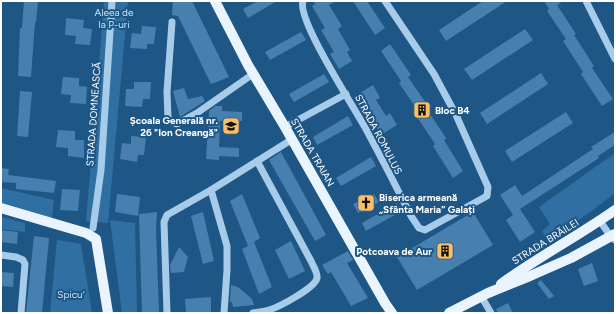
<svg xmlns="http://www.w3.org/2000/svg" width="616" height="314" font-family="Figtree,sans-serif">
<style>
.green{fill:#2f6fa2}
.building{fill:#4780ae}
.lines{fill:none;stroke-linecap:round;stroke-linejoin:round}
.minor{stroke:#a7ccea;stroke-width:7}
.major{stroke:#eaf4fe;stroke-width:10}
.labels{text-anchor:middle;stroke-width:4;stroke-linejoin:round;paint-order:stroke}
.park-label{font-size:10px;fill:#cbe4f7;stroke:#1e5685}
.poi-label{font-size:10px;font-weight:bold;fill:#fff;stroke:#1e5685;text-anchor:start}
.street-label{font-size:10px;fill:#fff;stroke:#1e5685}
</style>
<rect width="100%" height="100%" fill="#1e5685"/>
<!-- green -->
<g class="green">
<path d="M104 1H128L108 223 86 221Z"/>
<path d="M615 153V193L593 210 548 241 542 231 550 224 539 207Z"/>
<path d="M1 188 54 200 52 218 1 203Z"/>
<path d="M1 217 25 223V232L1 229Z"/>
<path d="M110 220 135 223 137 313H122Z"/>
<path d="M57 240 81 244 92 313H50Z"/>
</g>
<!-- building -->
<g class="building">
<path d="M24 1H38L36 22H35L31 77 18 76 20 28H22Z"/>
<path d="M173 1H192L229 77 211 84 178 16 172 15Z"/>
<path d="M258 1H277L248 18 243 9Z"/>
<path d="M314 1H336L329 5 342 26 338 29 350 50 347 52 352 61 339 69 330 54 334 52 321 30 325 28 312 6 315 4Z"/>
<path d="M353 1H367L385 28 375 35Z"/>
<path d="M483 1H507L446 41 439 30Z"/>
<path d="M544 1H563L557 5 576 34 574 35 594 66 592 68 613 99 602 106 581 74 583 72 563 41 566 39 547 11 549 9Z"/>
<path d="M66 18 84 20 83 28 92 29 90 45 75 44 76 36 65 35Z"/>
<path d="M142 26 156 27 154 44H147V49L130 48 132 33 141 34Z"/>
<path d="M525 29 533 40 472 80 464 69Z"/>
<path d="M301 32 306 40 270 60 265 52Z"/>
<path d="M390 44 411 75 408 77 428 106 426 108 446 138 444 140 463 171 453 178 433 146 435 144 415 114 418 111 399 83 401 81 381 51Z"/>
<path d="M541 73 548 84 487 124 480 113Z"/>
<path d="M324 74 329 82 294 102 289 94Z"/>
<path d="M63 77 79 78V86L87 87 86 104 70 103 71 95 61 94Z"/>
<path d="M134 82H151L150 99H143L142 107 125 106 126 89H134Z"/>
<path d="M373 85 380 98 376 100 386 116 390 113 397 125 384 133 380 128 378 130 360 100 363 98 360 93Z"/>
<path d="M184 88 188 99 202 96 205 101 180 117 173 91Z"/>
<path d="M20 91 32 92 28 137 17 136Z"/>
<path d="M215 106H222V111L242 112V121H220L219 147 239 148V157L219 156V160L206 159 209 111Z"/>
<path d="M566 112 573 123 512 162 505 151Z"/>
<path d="M348 116 353 125 317 145 313 137Z"/>
<path d="M58 130 75 131V140H84V158L68 156V148L56 147Z"/>
<path d="M615 132V145L598 156 599 158 520 209 535 232 520 242 506 220 513 215 500 195 515 185 522 196 593 149 591 147Z"/>
<path d="M131 136 146 137 144 155H138L137 162 120 159 122 143 131 144Z"/>
<path d="M281 152 326 235 315 241 269 160Z"/>
<path d="M371 157 376 166 341 186 336 178Z"/>
<path d="M1 168 9 169 8 175 56 181 54 193 16 189V183L1 182Z"/>
<path d="M62 189 80 190 78 211 60 210Z"/>
<path d="M117 194 140 197 138 216 115 212Z"/>
<path d="M242 194 260 238 254 242 272 287 259 294 242 249 248 246 230 201Z"/>
<path d="M374 194 379 202 358 213 353 204Z"/>
<path d="M397 203 402 211 366 231 362 223Z"/>
<path d="M157 212 156 229 159 313H142L139 214Z"/>
<path d="M203 212 214 261 203 264 191 216Z"/>
<path d="M473 212 493 245 417 290 397 257Z"/>
<path d="M1 230 18 232 17 244 1 242Z"/>
<path d="M34 236 49 238 42 313H26Z"/>
<path d="M291 241 305 271 289 279 275 250Z"/>
<path d="M179 247 188 257 184 272 171 273 170 265Z"/>
<path d="M348 251 353 260 347 263 368 298 351 306 331 272 328 274 322 265Z"/>
<path d="M592 263 598 281 584 286 578 269Z"/>
<path d="M1 272 14 273 13 287 1 286Z"/>
<path d="M541 280 554 296 549 299 537 283Z"/>
<path d="M231 285 238 287 252 299 254 305 233 307 232 302H230Z"/>
<path d="M211 297V313H186L185 299Z"/>
<path d="M508 303 513 313H498L496 309Z"/>
</g>
<g class="lines">
<!-- minor -->
<g class="minor">
<path d="M303 1C296 19 356 110 367 131 382 159 397 188 411 216L419 228 425 230 487 196 488 187 456 115 434 74 385 1"/>
<path d="M586 1 615 59"/>
<path d="M172 22 167 92 168 118 172 122 177 124 197 113 253 74"/>
<path d="M285 127 346 94"/>
<path d="M211 190 227 246V270L224 313"/>
<path d="M600 221 611 237 615 240"/>
<path d="M93 228 101 170 112 1"/>
<path d="M1 255 16 257 23 260 25 264 21 313"/>
<path d="M481 296 491 313"/>
<path d="M167 313 164 222 167 215 211 190 291 140"/>
<path d="M253 313C258 312 264 312 269 310 279 307 315 288 317 278 318 273 313 266 311 261L257 161"/>
</g>
<!-- major -->
<g class="major">
<path d="M215 1 248 65 285 127 385 303 392 313"/>
<path d="M1 208 86 233 96 239 108 313"/>
<path d="M501 284C538 257 578 236 615 210"/>
<path d="M449 313 488 293 530 276 571 258 615 234"/>
</g>
</g>
<!-- icons -->
<defs>
<symbol id="building-square" viewBox="-11 -11 22 22"><rect x="-9" y="-9" width="18" height="18" rx="4" fill="#f9be66" stroke="#1e5685"/><path d="M-4-6H4V6H1V3H-1V6H-4ZM-2.5-4.3h1.7v1.8h-1.7ZM.8-4.3h1.7v1.8H.8ZM-2.5-1h1.7V.8h-1.7ZM.8-1h1.7V.8H.8Z" fill="#111"/></symbol>
<symbol id="school-square" viewBox="-11 -11 22 22"><rect x="-9" y="-9" width="18" height="18" rx="4" fill="#f9be66" stroke="#1e5685"/><path d="M0-5L7-2L0 1L-7-2ZM-4 1L0 2.5L4 1V4Q0 6-4 4Z" fill="#111"/></symbol>
<symbol id="church-square" viewBox="-11 -11 22 22"><rect x="-9" y="-9" width="18" height="18" rx="4" fill="#f9be66" stroke="#1e5685"/><path d="M-1.2-6h2.4v3.5h3.3v2.4h-3.3V6h-2.4V-.1h-3.3v-2.4h3.3Z" fill="#111"/></symbol>
</defs>
<g fill-rule="evenodd">
<use href="#building-square" x="412" y="100" width="20" height="20"/>
<use href="#school-square" x="221" y="116" width="20" height="20"/>
<use href="#church-square" x="356" y="193" width="20" height="20"/>
<use href="#building-square" x="435" y="241" width="20" height="20"/>
</g>
<g class="labels">
<!-- park labels -->
<g class="park-label">
<text x="114" y="16">Aleea de<tspan x="114" dy="12">la P-uri</tspan></text>
<text x="71" y="298">Spicu'</text>
</g>
<!-- poi labels -->
<g class="poi-label">
<text x="435" y="114">Bloc B4</text>
<text x="218" y="124" text-anchor="end">Școala Generală nr.<tspan x="218" dy="12">26 "Ion Creangă"</tspan></text>
<text x="379" y="201">Biserica armeană<tspan x="379" dy="12">„Sfânta Maria” Galați</tspan></text>
<text x="432" y="255" text-anchor="end">Potcoava de Aur</text>
</g>
<!-- street labels -->
<g class="street-label">
<text transform="translate(93 114) rotate(-86)" y="4">STRADA DOMNEASCĂ</text>
<text transform="translate(379 134) rotate(62)" y="4">STRADA ROMULUS</text>
<text transform="translate(313 152) rotate(60)" y="4">STRADA TRAIAN</text>
<text transform="translate(545 241) rotate(-32)" y="4">STRADA BRĂILEI</text>
</g>
</g>
<!-- border -->
<rect width="616" height="314" fill="none" stroke="#ffffff" stroke-width="4"/>
</svg>
